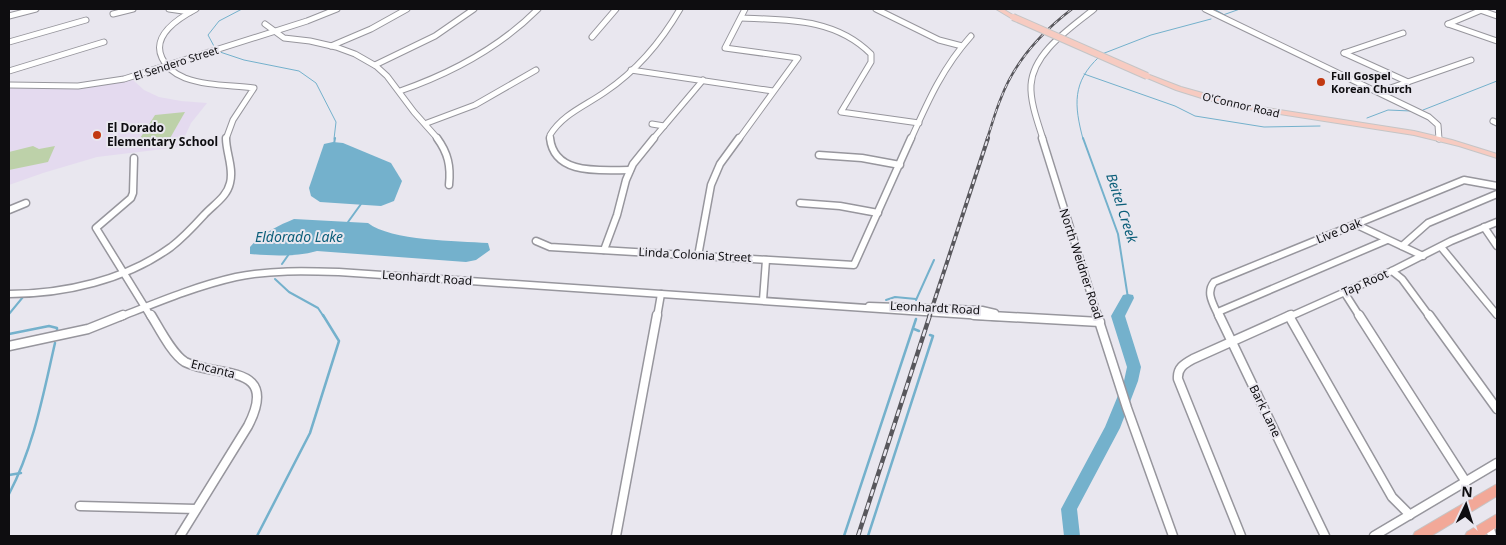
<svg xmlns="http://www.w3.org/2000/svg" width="1506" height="545" font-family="'Noto Sans',sans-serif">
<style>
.education{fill:#e4daef}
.green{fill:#bdd1a9}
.water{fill:#74b1cc}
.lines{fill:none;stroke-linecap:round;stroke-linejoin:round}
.stream-far2{stroke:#74b1cc;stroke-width:1}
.stream-far1{stroke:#74b1cc;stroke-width:2}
.stream{stroke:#74b1cc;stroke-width:2.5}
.river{fill:#74b1cc;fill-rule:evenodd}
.minor-far2-casing{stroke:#97969d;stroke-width:7}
.minor-far1-casing{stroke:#97969d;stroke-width:9}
.minor-casing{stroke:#97969d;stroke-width:11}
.major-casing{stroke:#c5c5c6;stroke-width:2}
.highway-casing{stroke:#c5c5c6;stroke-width:2}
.minor-far2{stroke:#fff;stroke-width:5}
.minor-far1{stroke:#fff;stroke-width:6}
.minor{stroke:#fff;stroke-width:8}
.major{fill:#f7cbc1;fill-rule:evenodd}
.highway{fill:#f2a898;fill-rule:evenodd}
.rail-far2-casing{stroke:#58575c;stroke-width:2.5}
.rail-far1-casing{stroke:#58575c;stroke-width:4}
.rail-casing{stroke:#58575c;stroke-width:4.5}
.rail-far2{stroke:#e9e7ef;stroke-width:1;stroke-dasharray:4.5;stroke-linecap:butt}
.rail-far1{stroke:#e9e7ef;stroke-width:2;stroke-dasharray:5;stroke-linecap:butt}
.rail{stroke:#e9e7ef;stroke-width:2.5;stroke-dasharray:7;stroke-linecap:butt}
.major-bridge-casing{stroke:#c5c5c6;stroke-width:8;stroke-linecap:butt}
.major-bridge{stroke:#f7cbc1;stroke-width:6}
.poi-dot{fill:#c23911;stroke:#e9e7ef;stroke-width:2}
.labels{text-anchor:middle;stroke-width:4;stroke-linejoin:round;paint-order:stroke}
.far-street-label{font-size:11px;fill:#0e0d10;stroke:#e9e7ef}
.far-poi-label{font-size:11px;font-weight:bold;fill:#0e0d10;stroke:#e9e7ef;text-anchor:start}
.poi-label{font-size:12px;font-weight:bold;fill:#0e0d10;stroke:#e9e7ef;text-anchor:start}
.street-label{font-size:12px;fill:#0e0d10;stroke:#e9e7ef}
.water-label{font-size:14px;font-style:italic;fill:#0b5e79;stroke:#e9e7ef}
</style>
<rect width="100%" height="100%" fill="#e9e7ef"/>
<!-- education -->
<path class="education" d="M133 80 144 90 159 97 181 101 207 103 191 123 180 147 97 157 43 173 9 185V88L79 89Z"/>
<!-- green -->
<g class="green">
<path d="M185 112 169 140 137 143 155 115Z"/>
<path d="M33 146 39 149 55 146 48 162 9 170V152Z"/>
</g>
<!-- water -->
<g class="water">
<path d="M333 142 343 143 391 163 402 181 394 201 381 206 350 204 320 202 311 196 309 188 324 144Z"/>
<path d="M294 219 368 223C391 241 457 241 488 243L490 250 476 260 466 262 317 251C296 257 272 256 250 254V247C262 234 277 226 294 219Z"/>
</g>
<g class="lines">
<!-- stream-far2 -->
<g class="stream-far2">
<path d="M1214 9 1223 14"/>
<path d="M1223 15 1240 9"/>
<path d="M215 48 208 35 219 21 242 9"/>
<path d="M220 52 244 60 299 71 316 83 336 122 334 139"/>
<path d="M1102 54 1151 35 1211 19"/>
<path d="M1084 74 1175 106 1195 116 1264 127 1320 126"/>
<path d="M1423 110 1497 81"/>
<path d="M1367 118 1388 110 1411 111"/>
<path d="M1083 139C1074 105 1072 82 1099 57"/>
</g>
<!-- stream-far1 -->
<g class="stream-far1">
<path d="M1083 138 1118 234 1128 298"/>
<path d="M334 144 335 138"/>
<path d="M348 222 361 204"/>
<path d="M282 264 289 254"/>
<path d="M275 279 289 292 318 308 324 317"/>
<path d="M886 300 895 297 916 299"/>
<path d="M916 300 934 260"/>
<path d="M9 314 23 297"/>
</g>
<!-- stream -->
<g class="stream">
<path d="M914 329 919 331"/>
<path d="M9 334 49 326 57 328V331"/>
<path d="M9 475 21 473"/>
<path d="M9 494C34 446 43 395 55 343"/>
<path d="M257 536 310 433 339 341 323 315"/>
<path d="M844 536 916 319"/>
<path d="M868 536 933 336 930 335"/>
</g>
<!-- river -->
<path class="river" d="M1128 294 1133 295 1134 298 1125 316 1141 367 1138 381 1120 428 1077 509 1080 536H1064L1061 509 1105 427 1124 381 1127 367 1111 316 1123 295Z"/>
<defs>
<g id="minor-far2">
<path d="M169 9 190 12"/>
<path d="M196 9C179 18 151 35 162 58 166 67 175 74 185 78 207 86 231 85 254 88L233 120 226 139"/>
<path d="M876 9 939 40 962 46"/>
<path d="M1205 9 1429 117 1438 125 1439 139"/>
<path d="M1480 10 1497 16"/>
<path d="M113 14 133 9"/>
<path d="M9 16 36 9"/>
<path d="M741 18C788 20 835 18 871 54V62L841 112 919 123"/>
<path d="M265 24 284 38 310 41 336 47 355 54 376 66 387 76 414 112 438 139"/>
<path d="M1448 24 1497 41"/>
<path d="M1448 24 1484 9"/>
<path d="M592 37 616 9"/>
<path d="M9 42 86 20"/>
<path d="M331 46 371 29 407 9"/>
<path d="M1344 53 1408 82"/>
<path d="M1344 53 1403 33"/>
<path d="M375 65 435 36 474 9"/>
<path d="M631 70 773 91"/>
<path d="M9 71 104 42"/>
<path d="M9 85 78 86 124 79 307 21 337 9"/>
<path d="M400 91C452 73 499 48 538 9"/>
<path d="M1379 92 1471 60"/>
<path d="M1493 121 1497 123"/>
<path d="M427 123 475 105 536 70"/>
<path d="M652 124 664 126"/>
<path d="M550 139V135C563 114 585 106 605 92 636 71 661 42 680 9"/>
<path d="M653 139 703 80"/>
<path d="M739 139 798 58 725 48 745 9"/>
<path d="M911 139C928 101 943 67 971 36"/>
<path d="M1043 139C1038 123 1030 102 1031 85 1033 52 1071 28 1094 9"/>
</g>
<g id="minor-far1">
<path d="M437 138C448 153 451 166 449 185"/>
<path d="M550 138C554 176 601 170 630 170"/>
<path d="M1042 138 1098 317"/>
<path d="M819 155 862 158 900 165"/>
<path d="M134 158 133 193 131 198 96 228 151 317"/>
<path d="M800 203 840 206 878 213"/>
<path d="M9 210 26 203"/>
<path d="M1355 224 1423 256"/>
<path d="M1484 227 1497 246"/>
<path d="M536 241 550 247 854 265 911 138"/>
<path d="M1402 246 1428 223 1497 194"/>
<path d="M1441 247 1497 315"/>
<path d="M604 250 617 215 626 180 633 164 654 138"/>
<path d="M698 256 711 185 720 164 739 138"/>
<path d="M1392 271 1402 279 1430 317"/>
<path d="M1344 292 1360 317"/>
<path d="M9 294C64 294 126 280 171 247 184 237 194 226 204 215 213 205 227 197 230 183 234 168 226 153 226 138"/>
<path d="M763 300 766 260"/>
<path d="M869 306 982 310 995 313"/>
<path d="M1218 312 1387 240"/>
<path d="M120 317C158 302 196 286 236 277 270 270 305 271 339 272L998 317"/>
<path d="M657 317 661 294"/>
<path d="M1219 317C1214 305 1205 293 1214 282L1464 180 1497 186"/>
<path d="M1289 317 1392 271 1451 241 1497 222"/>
</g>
<g id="minor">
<path d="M151 315C159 328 172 354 185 362 216 378 281 362 248 426L180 536"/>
<path d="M974 315 1100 322"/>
<path d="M1097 315 1127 408 1173 536"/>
<path d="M1219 315 1325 536"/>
<path d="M1359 315 1466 482"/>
<path d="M1429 315 1497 409"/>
<path d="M1289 316 1392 497 1410 515"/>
<path d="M9 346 88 329 123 315"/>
<path d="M80 506 196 509"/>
<path d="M1489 525 1492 536"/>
<path d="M616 536 657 315"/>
<path d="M1241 536 1178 379C1177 368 1184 364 1193 359L1291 315"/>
<path d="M1374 536 1497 463"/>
</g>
<g id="major">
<path d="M996 9H1003L1016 17 1011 18Z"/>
<path d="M1147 74 1181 87 1242 104 1414 131 1452 140 1497 154V158L1459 146 1414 135 1242 108 1208 100 1176 90 1145 77V75Z"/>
</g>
<g id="highway">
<path d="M1497 484V496L1431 536H1413L1415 532Z"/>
<path d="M1497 514V527L1483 536H1465L1467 532Z"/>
</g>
</defs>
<!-- minor-far2 casing -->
<use href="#minor-far2" class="minor-far2-casing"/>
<!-- minor-far1 casing -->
<use href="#minor-far1" class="minor-far1-casing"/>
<!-- minor casing -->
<use href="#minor" class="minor-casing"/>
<!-- major casing -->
<use href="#major" class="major-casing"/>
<!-- highway casing -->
<use href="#highway" class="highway-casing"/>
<!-- minor-far2 -->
<use href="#minor-far2" class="minor-far2"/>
<!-- minor-far1 -->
<use href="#minor-far1" class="minor-far1"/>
<!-- minor -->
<use href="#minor" class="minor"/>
<!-- major -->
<use href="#major" class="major"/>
<!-- highway -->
<use href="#highway" class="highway"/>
<defs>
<path id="rail-far2" d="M987 139C992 125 995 112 1001 98 1014 63 1042 32 1072 9"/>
<path id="rail-far1" d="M929 317 988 138"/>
<path id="rail" d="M858 536 930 315"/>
</defs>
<!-- rail-far2 casing -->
<use href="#rail-far2" class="rail-far2-casing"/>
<!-- rail-far1 casing -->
<use href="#rail-far1" class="rail-far1-casing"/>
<!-- rail casing -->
<use href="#rail" class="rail-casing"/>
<!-- rail-far2 -->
<use href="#rail-far2" class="rail-far2"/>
<!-- rail-far1 -->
<use href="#rail-far1" class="rail-far1"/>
<!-- rail -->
<use href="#rail" class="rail"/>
<defs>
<path id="major-bridge" d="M1013 17 1147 76"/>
</defs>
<!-- major-bridge casing -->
<use href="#major-bridge" class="major-bridge-casing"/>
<!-- major-bridge -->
<use href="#major-bridge" class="major-bridge"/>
</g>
<!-- markers -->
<g class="poi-dot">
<circle cx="1321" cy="82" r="5"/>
<circle cx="97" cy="135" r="5"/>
</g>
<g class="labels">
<!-- far-street labels -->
<g class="far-street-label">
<text transform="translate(176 63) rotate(-18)" y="4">El Sendero Street</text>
<text transform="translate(1241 105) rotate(13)" y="4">O'Connor Road</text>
</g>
<!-- far-poi labels -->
<g class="far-poi-label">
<text x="1331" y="80">Full Gospel<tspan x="1331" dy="13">Korean Church</tspan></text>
</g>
<!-- poi labels -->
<g class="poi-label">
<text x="107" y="132">El Dorado<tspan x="107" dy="14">Elementary School</tspan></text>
</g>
<!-- street labels -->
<g class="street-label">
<text transform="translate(1339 231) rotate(-22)" y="4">Live Oak</text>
<text transform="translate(695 255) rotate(3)" y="4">Linda Colonia Street</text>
<text transform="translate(1081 264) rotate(72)" y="4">North Weidner Road</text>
<text transform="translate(427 278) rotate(4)" y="4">Leonhardt Road</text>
<text transform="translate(1365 283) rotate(-24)" y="4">Tap Root</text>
<text transform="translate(935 308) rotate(3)" y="4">Leonhardt Road</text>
<text transform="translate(213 369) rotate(14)" y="4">Encanta</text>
<text transform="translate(1265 411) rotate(64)" y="4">Bark Lane</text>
</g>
<!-- water labels -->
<g class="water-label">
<text transform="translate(1122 208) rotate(72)" y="5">Beitel Creek</text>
<text x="299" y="242">Eldorado Lake</text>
</g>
</g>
<!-- border -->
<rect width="1506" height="545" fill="none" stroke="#0e0d10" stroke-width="20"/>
<!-- north arrow -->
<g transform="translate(1466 505) rotate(4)" stroke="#e9e7ef" stroke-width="4" paint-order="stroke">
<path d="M0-4L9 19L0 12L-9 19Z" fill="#0e0d10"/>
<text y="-8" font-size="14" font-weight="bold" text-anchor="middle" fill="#0e0d10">N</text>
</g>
</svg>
